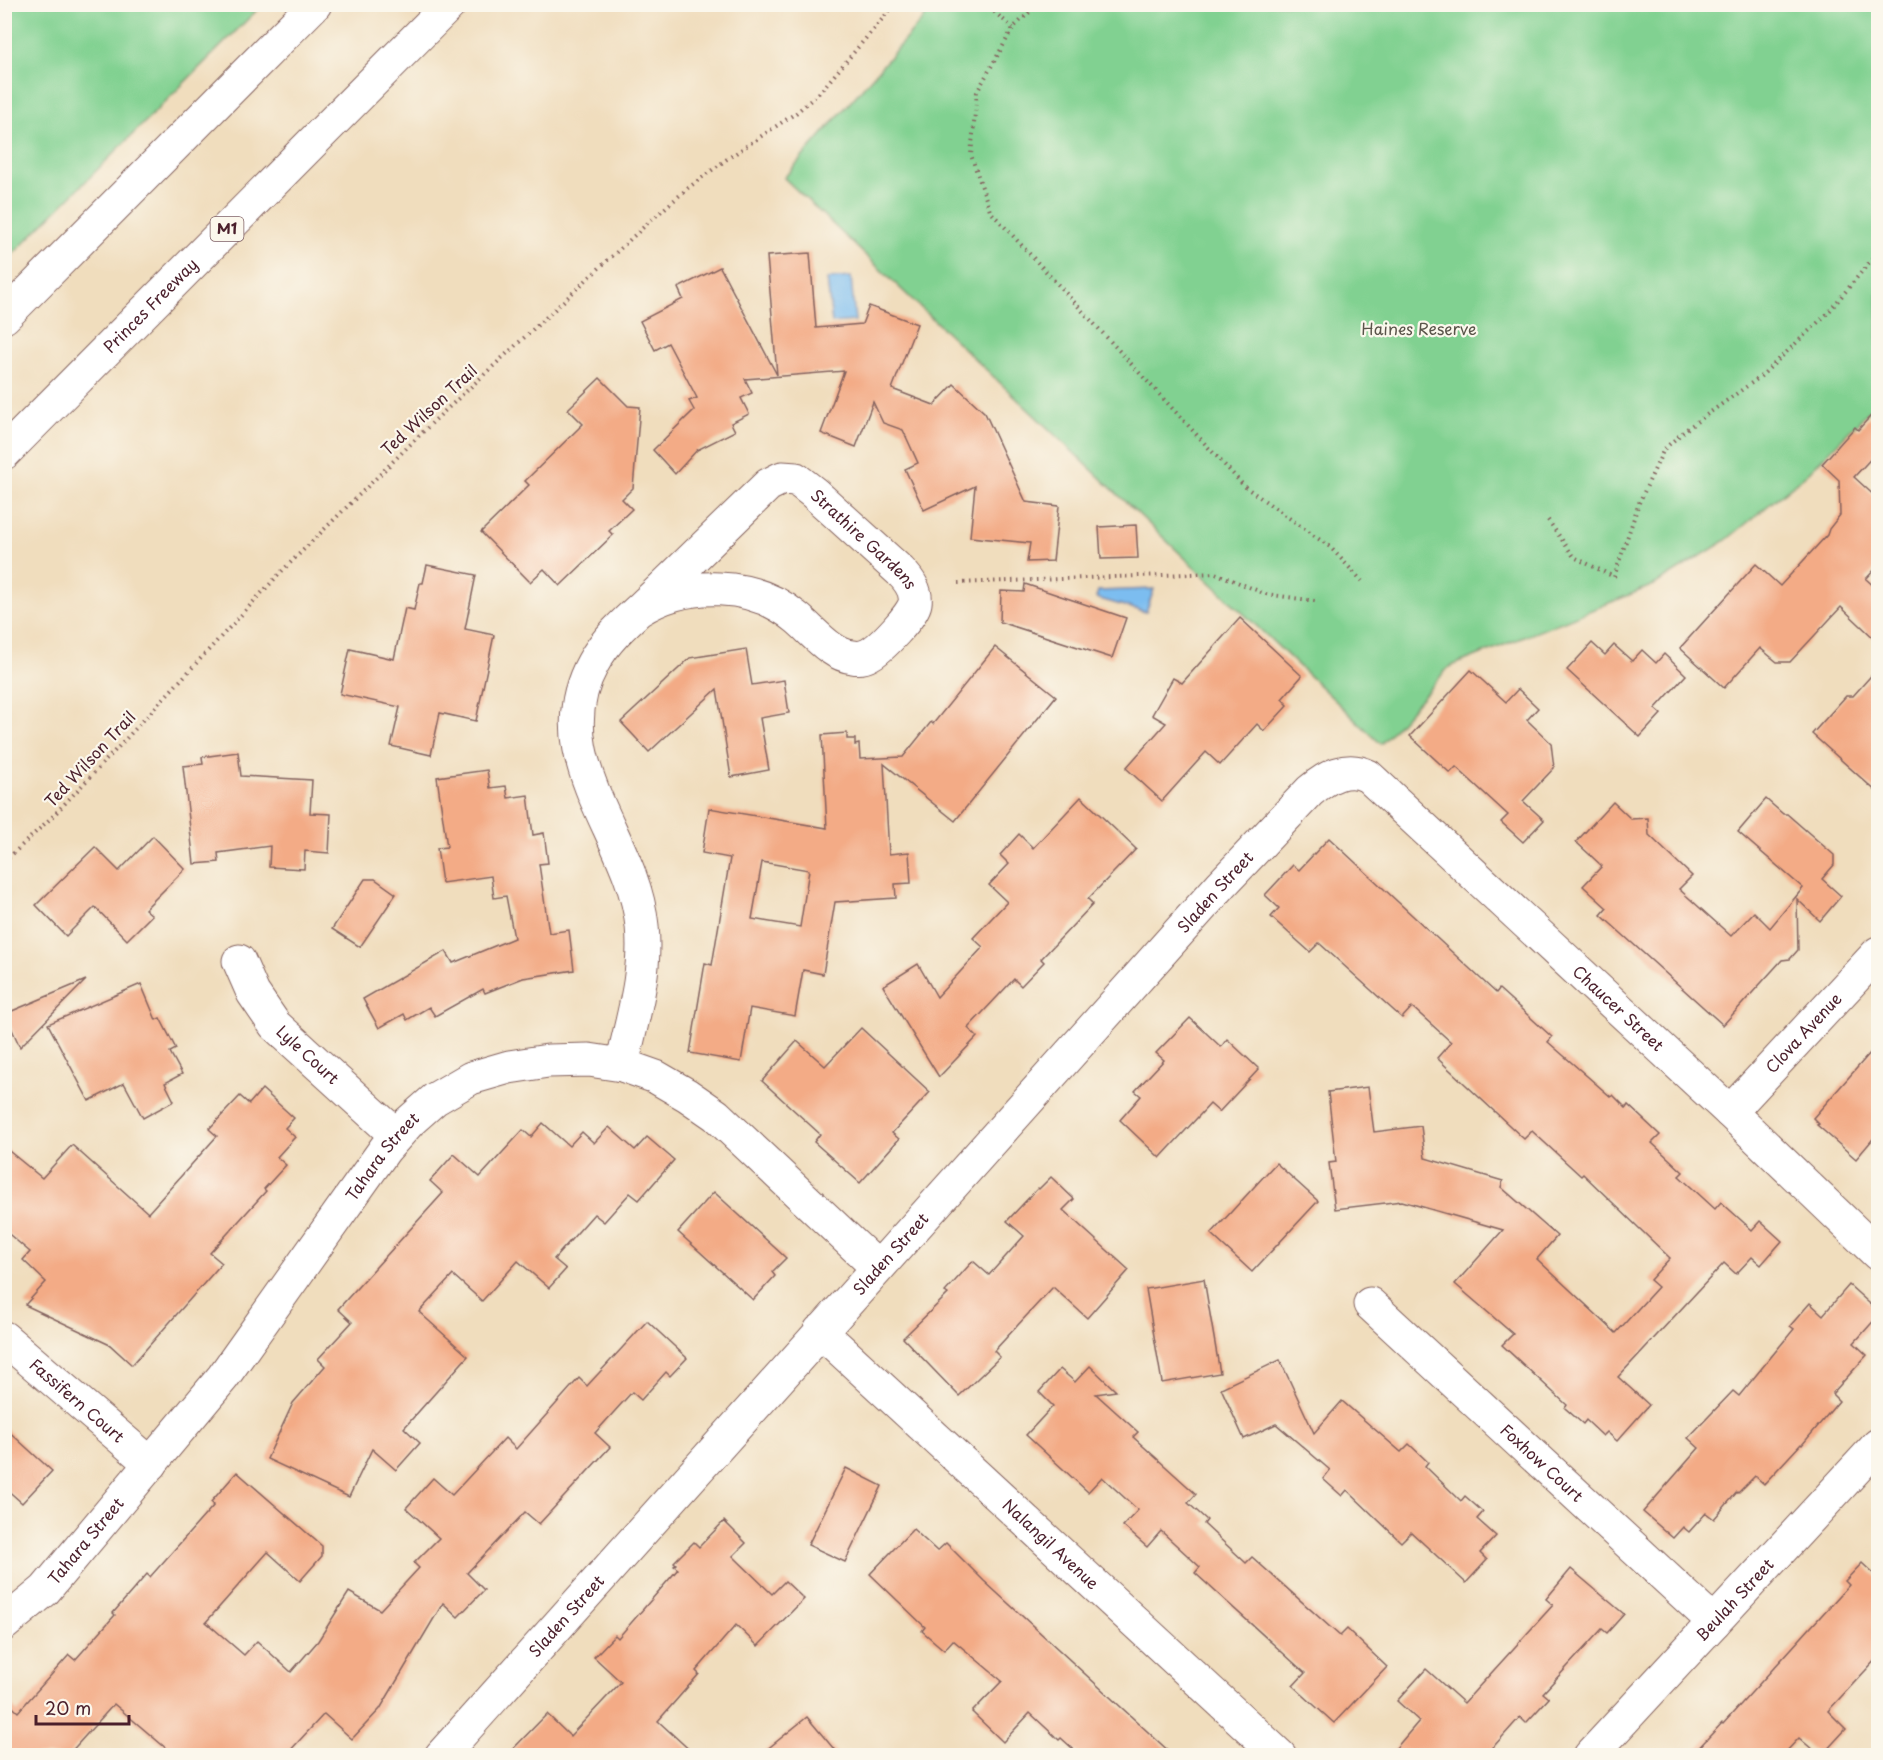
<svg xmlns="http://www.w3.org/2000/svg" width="1883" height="1760" font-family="'Playpen Sans',sans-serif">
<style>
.green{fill:#81d191;stroke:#66785e;stroke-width:1.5}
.water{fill:#7bbdf0;stroke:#626e8e;stroke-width:1.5}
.building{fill:#f3ab86;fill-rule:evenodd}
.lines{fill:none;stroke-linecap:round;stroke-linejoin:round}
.minor-casing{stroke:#84625e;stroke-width:35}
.highway-casing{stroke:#84625e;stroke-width:35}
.path{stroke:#84625e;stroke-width:4;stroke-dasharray:1.5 4.5;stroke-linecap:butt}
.minor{stroke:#fff;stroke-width:33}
.highway{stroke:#fff;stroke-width:33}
.labels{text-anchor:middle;stroke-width:4.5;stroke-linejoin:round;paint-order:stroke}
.shield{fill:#fbf7ec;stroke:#7f6065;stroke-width:1.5}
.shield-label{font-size:15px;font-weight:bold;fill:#4a1f2b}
.street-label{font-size:16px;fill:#4a1f2b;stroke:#fbf7ec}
.park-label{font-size:16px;fill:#5a544a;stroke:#fbf7ec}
</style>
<rect width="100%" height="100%" fill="#fbf7ec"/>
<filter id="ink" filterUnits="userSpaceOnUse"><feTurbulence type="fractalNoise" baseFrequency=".0167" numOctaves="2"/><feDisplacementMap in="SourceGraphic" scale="12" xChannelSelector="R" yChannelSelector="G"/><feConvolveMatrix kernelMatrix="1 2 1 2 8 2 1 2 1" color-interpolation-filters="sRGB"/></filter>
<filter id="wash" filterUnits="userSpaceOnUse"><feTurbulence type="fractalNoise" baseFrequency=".008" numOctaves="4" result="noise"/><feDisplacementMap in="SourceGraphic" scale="24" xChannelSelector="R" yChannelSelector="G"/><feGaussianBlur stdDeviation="1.35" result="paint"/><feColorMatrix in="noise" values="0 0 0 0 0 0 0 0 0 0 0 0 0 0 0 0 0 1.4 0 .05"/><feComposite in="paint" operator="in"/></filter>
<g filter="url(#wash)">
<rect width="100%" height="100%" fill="#f0ddbd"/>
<!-- green -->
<g class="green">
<path d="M9 4 262 5 14 253 5 259 4 9Z"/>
<path d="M936 4 1878 5V402L1809 472 1725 541 1654 585 1449 667 1381 744 784 178Z"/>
</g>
<!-- water -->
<g class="water">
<path d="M851 277 855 321 832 323 827 279Z"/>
<path d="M1154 589 1146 612 1096 598 1098 591Z"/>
</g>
<g id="blocks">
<!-- building -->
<g class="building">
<path d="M810 253 816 328 862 324 869 306 917 324 892 389 934 405 954 384 985 413 1026 502 1059 506 1053 561 1027 562 1030 543 970 537 975 486 924 510 905 469 918 463 903 430 883 423 873 402 856 447 821 433 844 371 745 379 752 393 741 398 749 414 731 423 735 431 697 450 675 474 653 450 694 410 689 401 697 398 668 343 655 350 640 321 683 299 678 288 720 267 777 375 767 256Z"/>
<path d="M600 378 628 406 640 407 633 488 622 499 632 509 609 531 613 535 560 586 544 569 530 582 481 532 529 485 525 481 583 424 568 409Z"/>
<path d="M1878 408V451L1854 477 1878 499V566L1866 579 1878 590V642L1841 607 1790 662H1777L1760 648 1724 688 1680 648 1756 564 1780 586 1827 535 1829 529 1840 515 1839 480 1822 464 1855 427 1858 430Z"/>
<path d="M1136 525 1138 558 1101 559 1099 527Z"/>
<path d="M427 565 476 575 465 629 494 635 476 721 440 713 431 755 391 746 400 707 340 694 350 649 394 659 405 608 414 610 420 583H423Z"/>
<path d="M1025 584 1126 618 1112 658 1000 622 1001 591 1024 592Z"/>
<path d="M1240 618 1302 676 1282 699 1288 705 1264 731 1257 724 1220 765 1206 752 1162 801 1126 768 1166 723 1152 715 1173 678 1182 683Z"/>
<path d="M1592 643 1605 655 1614 645 1632 661 1642 650 1656 663 1664 654 1686 675 1655 709 1661 714 1640 737 1567 670Z"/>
<path d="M995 647 1056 696 955 821 884 764 889 854 909 852 911 883 895 884 896 898 835 902 823 974 803 970 795 1016 750 1008 741 1062 690 1053 705 963 712 965 730 858 702 853 709 808 827 828 822 735 847 733V739H855V745L859 744 860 759 903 757 931 722 933 724ZM762 862 809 870 800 927 752 919Z"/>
<path d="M746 649 752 685 784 680 789 713 760 718 769 770 731 777 717 689 649 752 621 722 690 658Z"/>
<path d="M1878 668V793L1812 734 1846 696H1853Z"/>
<path d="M1471 670 1506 702 1518 689 1538 708 1527 720 1551 743 1554 768 1523 801 1544 820 1523 842 1501 822 1508 815 1456 767 1450 773 1410 736Z"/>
<path d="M238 752 241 776 312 780 310 813 331 814 329 853 305 851 304 869 269 867 270 846 218 853 219 862 194 864 183 766 203 764 202 757Z"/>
<path d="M487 770 490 788 506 786 508 798 528 795 533 835 544 833 548 863 539 864 549 933 569 930 574 970 523 978 485 993 483 989 435 1016 429 1007 407 1020 404 1014 379 1028 363 999 446 951 453 963 514 938 506 896 494 898 491 876 442 883 437 848 447 847 437 777Z"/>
<path d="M1081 797 1136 849 1088 899 1093 904 1041 959 1044 962 1021 986 1014 979 968 1028 977 1037 939 1077 883 986 918 964 937 997 983 947 973 938 1007 902 989 885 1009 864 1000 855 1019 834 1033 848Z"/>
<path d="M1766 799 1783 814H1787L1834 855V865L1822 879 1841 896 1820 921 1797 899 1798 950 1790 959 1782 960 1723 1025 1601 915 1607 908 1583 886 1602 866 1576 842 1613 802 1631 819 1648 818 1649 835 1692 876 1679 889 1731 936 1754 912 1770 928 1803 888 1738 832Z"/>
<path d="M153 836 185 869 145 909 152 915 127 940 95 907 66 936 36 905 95 847 119 871Z"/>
<path d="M1329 838 1496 993 1499 989 1552 1037 1548 1042 1611 1097 1613 1095 1626 1108 1628 1105 1660 1135 1652 1143 1683 1172 1679 1176 1715 1209 1721 1202 1752 1230 1760 1221 1782 1241 1761 1265 1752 1257 1736 1274 1724 1263 1618 1377 1649 1405 1617 1441 1607 1432 1603 1436 1586 1420 1583 1424 1565 1408 1567 1405 1502 1345 1513 1334 1455 1284 1503 1230 1402 1201 1335 1209 1329 1163 1336 1162 1328 1092 1368 1087 1374 1132 1421 1126 1425 1158 1503 1181 1501 1187 1557 1236 1537 1259 1616 1333 1658 1287 1650 1280 1670 1258 1583 1174 1581 1176 1532 1131 1524 1139 1437 1058 1451 1042 1412 1007 1402 1018 1319 943 1310 952 1271 917 1279 908 1265 895 1293 865 1299 870Z"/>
<path d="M365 879H375L396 894 360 947 332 929Z"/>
<path d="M86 980 20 1047 5 1014Z"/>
<path d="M141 984 156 1020 160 1018 176 1049 170 1052 182 1074 165 1083 174 1101 143 1118 124 1083 89 1101 48 1024Z"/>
<path d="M1190 1018 1221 1047 1227 1039 1259 1069 1219 1112 1210 1104 1160 1158 1120 1120 1141 1096 1135 1091 1164 1060 1156 1053Z"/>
<path d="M861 1028 930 1092 892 1133 899 1139 860 1183 814 1142 820 1134 762 1081 797 1041 825 1066Z"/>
<path d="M1878 1044V1133L1856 1159 1817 1125 1819 1124 1813 1118Z"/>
<path d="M262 1089 294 1118 285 1128 295 1137 277 1157 286 1165 264 1189 266 1191 210 1253 222 1263 132 1365 110 1345 25 1305 46 1282 23 1260 30 1252 4 1230V1147L42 1178 72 1145 148 1213 217 1136 209 1129 240 1096 249 1104Z"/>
<path d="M543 1123 569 1146 582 1132 594 1143 609 1127 635 1150 647 1137 674 1160 639 1200 630 1193 604 1222 594 1214 554 1259 566 1269 549 1288 518 1261 482 1301 453 1275 419 1312 468 1356 404 1428 420 1443 396 1470 372 1449 349 1497 267 1459 293 1403 325 1366 318 1359 352 1322 338 1309 443 1193 430 1181 454 1154 480 1177 523 1130 531 1137Z"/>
<path d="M1276 1163 1318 1201 1252 1272 1211 1234Z"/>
<path d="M1051 1177 1074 1199 1063 1210 1129 1270 1087 1318 1053 1287 994 1351 1000 1357 959 1396 903 1338 948 1294 945 1292 973 1261 989 1275 1024 1236 1007 1221 1038 1188 1039 1189Z"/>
<path d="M714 1192 786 1258 772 1272 775 1276 753 1300 678 1232Z"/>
<path d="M1204 1279 1220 1373 1162 1383 1146 1289Z"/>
<path d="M1849 1285 1878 1311V1316L1854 1343 1867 1355 1832 1394 1839 1401 1802 1445 1801 1444 1764 1484 1755 1476 1738 1493 1737 1492 1714 1519 1706 1513 1689 1532 1683 1527 1673 1538 1643 1512 1699 1448 1688 1438 1733 1391 1739 1396 1794 1329 1790 1326 1810 1303 1823 1315Z"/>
<path d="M647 1321 687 1358 670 1376 666 1372 641 1400 632 1392 595 1433 610 1447 539 1524 525 1512 467 1573 484 1590 458 1617 443 1603 380 1709 352 1739 324 1714 286 1755H174L114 1704 68 1755H4V1699L18 1712 69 1655 75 1660 115 1615 113 1613 147 1574 150 1577 214 1505 211 1502 237 1472 322 1546V1556L300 1581 268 1552 206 1622 244 1655 257 1641 291 1672 318 1641 349 1592 380 1610 419 1568 414 1563 439 1538 406 1508 433 1478 452 1495 505 1438 516 1449 579 1378 587 1386Z"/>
<path d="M1280 1360 1314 1433 1342 1401 1401 1452 1409 1444 1428 1462 1425 1466 1461 1501 1465 1496 1483 1512 1477 1519 1496 1536 1480 1553 1487 1560 1466 1583 1411 1532 1401 1542 1347 1490 1342 1496 1323 1479 1330 1470 1276 1424 1244 1439 1221 1388Z"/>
<path d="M1090 1366 1116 1391 1096 1394 1138 1432 1133 1437 1196 1494 1188 1503 1207 1520 1204 1524 1246 1563 1252 1557 1340 1636 1347 1629 1387 1667 1334 1723 1293 1686 1305 1673 1195 1573 1200 1567 1161 1531 1147 1547 1123 1526 1138 1510 1102 1477 1088 1492 1026 1435 1053 1406 1039 1392 1060 1369 1075 1382Z"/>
<path d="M4 1427 52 1471 22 1503 4 1487Z"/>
<path d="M846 1468 882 1486 845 1562 808 1545Z"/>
<path d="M724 1521 746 1543 733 1556 772 1594 785 1581 804 1599 758 1646 736 1625 696 1671 699 1674 658 1721 695 1755H507L547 1714 570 1736 621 1682 594 1657 615 1635 618 1638 678 1569 674 1566 676 1564 674 1562 694 1542 699 1547Z"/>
<path d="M913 1529 937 1551 946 1543 984 1581 1173 1755H1080L1061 1738 1059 1740 1030 1713 1003 1742 972 1712 1002 1681 953 1640 944 1650 922 1631 925 1627 870 1574Z"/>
<path d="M1862 1563 1878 1578V1657L1828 1711 1846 1729 1822 1755H1819L1799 1738 1783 1755H1692L1722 1723 1723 1724 1849 1585 1845 1581Z"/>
<path d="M1571 1569 1624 1614 1607 1633 1602 1629 1543 1693 1549 1698 1526 1723 1520 1717 1486 1755H1390L1419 1721 1397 1701 1426 1669 1464 1703 1553 1605 1546 1599Z"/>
<path d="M807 1717 839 1755H760Z"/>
</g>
</g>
</g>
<g filter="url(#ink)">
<use href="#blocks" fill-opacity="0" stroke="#84625e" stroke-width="1.5"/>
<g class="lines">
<defs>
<g id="minor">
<path id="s1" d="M239 961 253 993 275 1025 396 1135"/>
<path id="s2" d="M622 1065C632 1019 647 974 642 926 633 834 541 757 593 663 608 635 634 615 657 593 694 557 731 521 768 485L782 478 796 479 814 493 900 571C908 579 917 591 915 603 913 615 881 648 870 654 865 657 858 658 853 657 831 655 813 631 797 618 753 581 687 580 639 610"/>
<path id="s3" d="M1730 1112 1878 953"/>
<path id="s4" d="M1370 1304 1714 1622"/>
<path id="s5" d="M820 1331 1280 1756"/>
<path id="s6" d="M4 1338 151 1464"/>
<path id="s7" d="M4 1624 45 1590 223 1377 385 1149 409 1122 435 1099 471 1078 509 1067 548 1061 589 1060 622 1065 656 1077 687 1095 716 1115 877 1267"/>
<path id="s8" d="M441 1756 1222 884 1310 791C1327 777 1346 765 1368 776L1730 1112 1878 1254"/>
<path id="s9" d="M1590 1756 1878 1445"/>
</g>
<g id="highway">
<path d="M4 317 315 4"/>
<path id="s10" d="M4 453 450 4"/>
</g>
</defs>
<!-- minor casing -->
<use href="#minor" class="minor-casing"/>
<!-- highway casing -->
<use href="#highway" class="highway-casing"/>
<!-- path -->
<g class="path">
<path d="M985 4 1013 28"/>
<path d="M1038 4 1013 28 977 92 971 155 990 211 1244 486 1330 547 1362 581"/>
<path d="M1548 520 1574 557 1614 577 1639 503 1664 449 1688 428 1760 377 1827 314 1878 252"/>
<path d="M958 583 1215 573 1266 594 1315 601"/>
<path d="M4 862 52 817 110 756 283 570 434 421 649 222 688 188 727 159 796 113 820 92 895 4"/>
</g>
<!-- minor -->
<use href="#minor" class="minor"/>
<!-- highway -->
<use href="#highway" class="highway"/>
</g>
</g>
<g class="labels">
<!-- shield labels -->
<rect class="shield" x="210.5" y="217" width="33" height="24" rx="4.5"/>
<g class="shield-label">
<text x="227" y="234">M1</text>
</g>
<!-- street labels -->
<g class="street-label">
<text dy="6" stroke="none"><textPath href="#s10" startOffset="208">Princes Freeway</textPath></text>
<text transform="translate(429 410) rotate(-43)" y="6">Ted Wilson Trail</text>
<text dy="6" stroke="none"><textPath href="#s2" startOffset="789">Strathire Gardens</textPath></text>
<text transform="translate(90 759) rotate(-47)" y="6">Ted Wilson Trail</text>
<text dy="6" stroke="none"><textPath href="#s8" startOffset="1160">Sladen Street</textPath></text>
<text dy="6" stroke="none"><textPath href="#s8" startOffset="1704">Chaucer Street</textPath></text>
<text dy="6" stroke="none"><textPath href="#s3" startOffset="108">Clova Avenue</textPath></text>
<text dy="6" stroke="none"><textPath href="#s1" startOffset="118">Lyle Court</textPath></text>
<text dy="6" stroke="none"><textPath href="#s7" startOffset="603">Tahara Street</textPath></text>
<text dy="6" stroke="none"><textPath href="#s8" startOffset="674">Sladen Street</textPath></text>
<text dy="6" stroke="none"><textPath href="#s6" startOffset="96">Fassifern Court</textPath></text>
<text dy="6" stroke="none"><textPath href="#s4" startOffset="234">Foxhow Court</textPath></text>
<text dy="6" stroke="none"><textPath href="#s7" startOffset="117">Tahara Street</textPath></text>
<text dy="6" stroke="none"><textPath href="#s5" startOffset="314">Nalangil Avenue</textPath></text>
<text dy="6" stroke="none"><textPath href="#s9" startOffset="213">Beulah Street</textPath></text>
<text dy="6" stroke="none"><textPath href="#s8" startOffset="188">Sladen Street</textPath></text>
</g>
<!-- park labels -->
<g class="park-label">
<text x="1419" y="335">Haines Reserve</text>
</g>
</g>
<!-- margin -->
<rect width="1883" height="1760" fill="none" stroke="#fbf7ec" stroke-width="24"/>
<!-- scale -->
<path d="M36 1715v9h93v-9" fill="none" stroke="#4a1f2b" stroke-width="3"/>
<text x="45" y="1715" font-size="18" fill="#4a1f2b" stroke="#fbf7ec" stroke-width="4.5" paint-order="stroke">20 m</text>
</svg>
